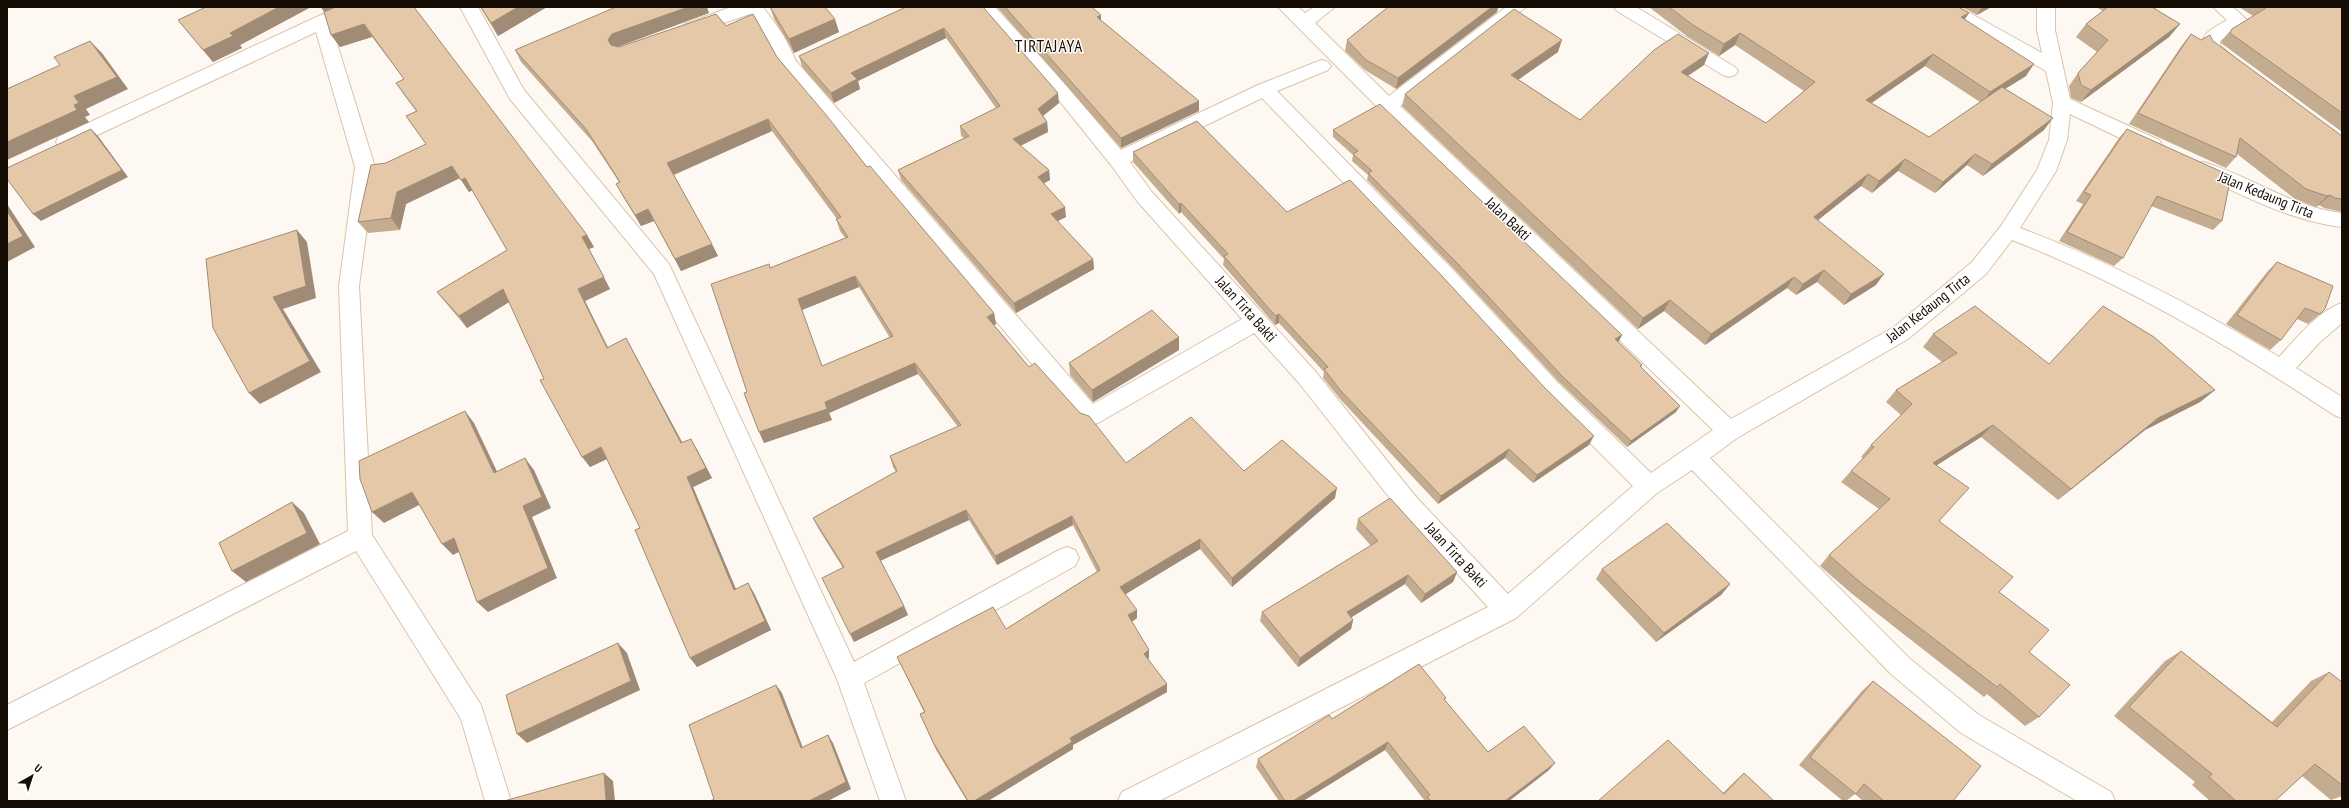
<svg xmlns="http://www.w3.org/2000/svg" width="2349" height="808" font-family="'PT Sans Narrow',sans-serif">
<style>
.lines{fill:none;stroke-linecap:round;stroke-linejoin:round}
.minor-casing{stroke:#dbc3a8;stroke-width:2}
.minor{fill:#fff;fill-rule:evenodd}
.wall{fill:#c4ac90;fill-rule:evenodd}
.shaded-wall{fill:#a08c76}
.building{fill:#e4c8a8;stroke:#a08c76;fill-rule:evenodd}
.labels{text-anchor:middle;stroke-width:3;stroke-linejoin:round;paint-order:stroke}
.street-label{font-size:15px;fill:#160d05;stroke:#fff}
.quarter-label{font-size:17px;letter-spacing:1px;fill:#160d05;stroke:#fff}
</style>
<rect width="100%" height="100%" fill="#fef8f3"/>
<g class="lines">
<defs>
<g id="minor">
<path d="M338 7H362L359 11 331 24 375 167 359 286 372 535 481 705 511 801H485L461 719 356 551 7 730V705L348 531 339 286 355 167 316 32 72 147 65 149 58 147 56 142 58 137Z"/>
<path d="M460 7H478L524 90 669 264 854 662 1059 550 1067 547 1075 550 1079 558 1075 566 864 683 906 801H880L837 679 654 274 510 99Z"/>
<path d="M731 7H763L784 36 796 61 1093 404 1242 319 1137 201 1111 165 1046 84 976 7H995L1058 76 1121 150 1258 85 1316 62 1322 60 1328 62 1331 66 1328 70 1277 91 1455 272 1558 383 1651 473 1713 430 1381 111 1278 7H1298L1305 13 1314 7H1335L1315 23 1389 96 1506 7H1526L1400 106 1731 419 1894 327 1972 262 2001 226 2037 170 2049 140 2053 103 2046 71 1940 11 1937 7H1959L2042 53 2037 30V7H2055V30L2070 99 2159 140 2162 145 2159 150 2152 152 2145 150 2070 114 2067 140 2056 171 2020 228C2111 262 2196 307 2279 357 2295 340 2319 310 2342 303V323L2319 343 2296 368 2342 397V418L2334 415C2233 348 2126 284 2012 240L1986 274 1908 339 1737 438 1710 458 1909 658 1979 715 2111 792 2115 801H2077L1961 733 1891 674 1692 470 1657 493 1516 618 1159 801H1118L1122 792 1488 607 1400 511 1299 383 1254 333 1098 423 1090 425 1082 423 782 68 767 38 750 14 691 34 685 32 682 28 685 24ZM1262 98 1441 284 1542 395 1633 486 1508 594 1416 497 1315 371 1151 191 1130 162Z"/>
<path d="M1614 7H1636L1735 67 1738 71 1735 75 1729 77 1723 75 1617 11Z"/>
<path d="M2213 7H2233L2248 21 2245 25 2220 41V45L2235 59 2232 63C2220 67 2208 57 2202 47 2202 31 2215 28 2227 20Z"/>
<path d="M2203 162C2251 176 2291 207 2342 213V227C2290 221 2243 195 2196 174L2193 169 2196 164Z"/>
</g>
</defs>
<!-- minor casing -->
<use href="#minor" class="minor-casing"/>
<!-- minor -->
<use href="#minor" class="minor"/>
</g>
<!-- wall -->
<g class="wall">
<path d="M206 7H311L240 45 242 48 213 62 178 20Z"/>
<path d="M336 7H414L594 247 589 249 610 289 585 301 608 347 626 338 632 349 682 443 697 449 712 478 693 487 736 589 754 593 771 630 697 667 640 528 607 459 590 467 544 379 509 302 467 328 446 303 437 292 507 250 472 190 469 192 460 178 406 204 400 230 368 233 358 222 386 163 426 144 406 116 416 111 404 95 396 83 404 79 372 37 340 47Z"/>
<path d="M480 7H547L498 36Z"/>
<path d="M770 7H825L839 32 794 53 774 19Z"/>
<path d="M983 7 1059 103 1043 116 1047 122 1048 132 1020 146 1049 170 1050 180 1044 183 1066 217 1057 221 1093 259 1094 269 1016 313 901 180 898 170 964 138 961 136 960 126 996 108 946 38 858 81 860 89 834 103 802 67 799 56Z"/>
<path d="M997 7H1092L1101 20 1199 111 1121 148Z"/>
<path d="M1388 7H1498L1497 12 1396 89 1365 70 1345 51 1347 40Z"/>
<path d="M1649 7H1958L1965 19 2026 76 2005 89 2044 130 1983 176 1967 165 1935 193 1898 171 1872 193 1861 186 1817 220 1876 285 1844 305 1817 282 1796 295 1787 288 1705 345 1664 311 1638 329 1402 106 1405 94 1558 52 1518 79 1580 120 1704 65 1687 76 1766 123 1804 91 1735 45 1719 56 1688 37ZM1925 66 1980 102 1929 137 1872 103Z"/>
<path d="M1962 7H1991L1977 15Z"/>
<path d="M2096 7H2152L2180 24 2169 37 2081 102 2071 98 2069 86 2078 73 2097 52 2076 37 2086 24 2103 11Z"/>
<path d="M2239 7H2342V132L2221 43 2222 40 2232 29 2253 16Z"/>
<path d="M709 13 617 47H619L726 26 777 57 867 167 994 313 996 324 994 325 1029 367 1080 413 1126 463 1244 471 1335 498 1232 587 1200 549 1125 594 1137 618 1132 622 1149 650V658L1148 659 1167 684V692L1073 745V749L988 801H967L936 750 920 714 924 712 897 657 1006 629 1097 572 1073 525 997 565 969 520 880 561 904 606 908 615 854 642 843 568 818 528 813 518 896 472 893 467 890 456 958 427 918 374 829 413 832 420 764 443 747 392 770 268 845 238 840 231 836 219H837L772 131 674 175 718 256 681 271 654 221 641 226 622 195 616 184 619 182 592 141 521 62 515 50ZM859 287 890 338 822 366 802 310Z"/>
<path d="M2191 34 2201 40 2213 41 2342 136V212L2324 208 2319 205 2316 207 2295 199 2237 154 2236 157 2226 168 2129 124 2182 45Z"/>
<path d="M2127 129 2222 221 2213 230 2151 206 2123 258 2114 266 2059 241 2083 204 2076 201 2119 138Z"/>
<path d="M1333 130 1622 335 1619 341 1618 342 1642 365 1641 367 1676 412 1627 447 1559 382 1456 271 1367 180 1368 175 1352 161 1353 155 1333 137Z"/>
<path d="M1133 152 1287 212 1589 445 1533 483 1505 458 1438 504 1340 399 1323 378 1324 372 1279 323 1275 325 1269 318 1223 265 1224 259 1181 212 1179 214 1133 162Z"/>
<path d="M2277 262 2320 314 2308 324 2297 319 2281 340 2270 350 2226 324 2267 272Z"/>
<path d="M2103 306 2215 390 2200 402 2145 430 2058 500 1981 437 1937 465 1939 521 1999 592 2029 652 2039 717 2025 726 1987 694 1984 697 1851 593 1820 566 1829 555 1879 509 1841 482 1863 458 1861 457 1871 445 1901 415 1886 402 1896 390 1942 362 1923 347 1933 334 2049 364Z"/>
<path d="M1179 350 1093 402 1070 375 1069 363Z"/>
<path d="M1358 519 1457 572 1453 582 1421 603 1405 584 1351 617 1353 620 1351 629 1298 667 1260 621 1262 612 1371 546 1356 529Z"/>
<path d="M1602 569 1730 584 1721 595 1656 642 1596 579Z"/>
<path d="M2181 651 2272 722 2311 681 2329 672 2342 682V796L2331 800 2302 776 2275 801H2210L2192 785 2195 782 2114 716 2165 661Z"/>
<path d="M1873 681 1953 801H1863L1855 794 1846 801H1843L1799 765 1862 691Z"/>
<path d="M1444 700 1488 752 1549 770 1509 801H1425L1385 750 1303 801H1279L1256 767 1258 759 1332 719Z"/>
<path d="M1744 773 1774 801H1598L1723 793 1735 781Z"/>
</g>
<!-- shaded-wall -->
<g class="shaded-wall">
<path d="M279 7H311L240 45 242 48 213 62 203 50 230 33Z"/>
<path d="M321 7H335L324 12Z"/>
<path d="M518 7H547L498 36 491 23Z"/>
<path d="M688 7H707L709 13 617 47 614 52 608 40 612 34Z"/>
<path d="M1492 7H1498L1497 12 1396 89 1398 78Z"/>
<path d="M1982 7H1991L1977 15Z"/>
<path d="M1969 13 1961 25V17Z"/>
<path d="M1101 15V25L1097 17Z"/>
<path d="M835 19 839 32 794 53 789 39Z"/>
<path d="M364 24 372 37 340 47 331 35Z"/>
<path d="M2180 24 2169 37 2081 102 2091 90Z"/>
<path d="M944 28 946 38 858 81 860 89 834 103 831 93 851 73Z"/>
<path d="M1740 33 1735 45 1719 56 1724 44Z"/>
<path d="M1562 40 1558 52 1508 87 1511 75Z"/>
<path d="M90 41 102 53 128 89 86 109 90 115 85 117 89 122 7 160V142L74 105V96Z"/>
<path d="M1709 53 1704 65 1676 84 1681 72Z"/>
<path d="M1933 54 1925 66 1859 111 1866 100Z"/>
<path d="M2034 64 2026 76 1982 103 1990 92Z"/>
<path d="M1058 93 1059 103 1039 119 1038 109Z"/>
<path d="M1199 101V111L1121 148V138Z"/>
<path d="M2053 118 2044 130 1983 176 1992 164Z"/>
<path d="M768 119 772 131 673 175 667 163Z"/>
<path d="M1047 122 1048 132 1014 149 1013 139Z"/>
<path d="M91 129 98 136 128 177 41 221 33 214Z"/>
<path d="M1975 154 1967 165 1935 193 1943 182Z"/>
<path d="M1905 159 1898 171 1872 193 1879 181Z"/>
<path d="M452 166 460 178 406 204 400 230 391 218 397 192Z"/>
<path d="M1049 170 1050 180 1039 186 1038 177Z"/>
<path d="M1868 174 1861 186 1807 229 1814 217Z"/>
<path d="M465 178 473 190 469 192 461 180Z"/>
<path d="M2330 195 2319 205 2316 207 2327 196Z"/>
<path d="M1181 203V212L1179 214V204Z"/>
<path d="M7 204 35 247 7 262Z"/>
<path d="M1065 207 1066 217 1052 224 1051 214Z"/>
<path d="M648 209 654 221 641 226 635 215Z"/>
<path d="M297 230 307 242 316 298 283 309 321 372 260 404 249 393 273 297Z"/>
<path d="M587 235 594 247 589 249 610 289 585 301 613 359 607 348 578 289 582 237Z"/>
<path d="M712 244 718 256 681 271 675 259Z"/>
<path d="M1093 259 1094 269 1016 313 1014 303Z"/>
<path d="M1824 270 1817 282 1796 295 1803 284Z"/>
<path d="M1884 274 1876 285 1844 305 1851 294Z"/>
<path d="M855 276 859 287 802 310 798 299Z"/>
<path d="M1794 277 1787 288 1705 345 1711 334Z"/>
<path d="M503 289 511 301 467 328 459 316Z"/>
<path d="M1670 300 1664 311 1638 329 1643 318Z"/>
<path d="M994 313 996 324 989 328 987 317Z"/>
<path d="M1279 314V323L1275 325 1276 316Z"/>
<path d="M1622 335 1619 341 1612 346 1615 339Z"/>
<path d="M1179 337V350L1093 402 1092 390Z"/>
<path d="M626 338 632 349 688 453 681 443Z"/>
<path d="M915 363 918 374 829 413 832 420 764 443 759 432 825 402Z"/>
<path d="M2215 390 2200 402 2145 430 2058 500 2071 489 2158 418Z"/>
<path d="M1680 406 1676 412 1627 447 1631 441Z"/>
<path d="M465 411 474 423 503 484 494 473Z"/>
<path d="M1993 425 1981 437 1923 474 1933 463Z"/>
<path d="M1594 436 1589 445 1533 483 1537 475Z"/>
<path d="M691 439 712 478 693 487 740 599 734 590 687 477Z"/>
<path d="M601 447 609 458 590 467 582 457Z"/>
<path d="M1509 449 1505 458 1438 504 1441 496Z"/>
<path d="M525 458 534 470 551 508 532 517 557 578 488 612 477 602 523 506Z"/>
<path d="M1337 488 1335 498 1232 587V578Z"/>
<path d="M412 492 423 503 384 523 372 512Z"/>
<path d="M292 502 304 513 320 544 246 582 232 571Z"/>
<path d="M966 510 969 520 880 561 876 552Z"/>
<path d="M1072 516 1073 525 997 565 995 556Z"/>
<path d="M454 538 465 549 453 555 442 544Z"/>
<path d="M1200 539V549L1121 597 1120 587Z"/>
<path d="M1457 572 1453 582 1421 603 1425 594Z"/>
<path d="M1408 575 1405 584 1344 622 1347 612Z"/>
<path d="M748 583 754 593 771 630 697 667 690 658Z"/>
<path d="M1730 584 1721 595 1656 642 1664 633Z"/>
<path d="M904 606 908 615 854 642 850 634Z"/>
<path d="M1137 610V618L1128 624V615Z"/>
<path d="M1353 620 1351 629 1298 667 1300 658Z"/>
<path d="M618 643 627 653 640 690 527 743 517 734Z"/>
<path d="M1149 650V658L1145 662 1144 654Z"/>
<path d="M1167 684V692L1073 745V749L988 801H974L1070 738Z"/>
<path d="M776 685 782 693 806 756 801 748Z"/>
<path d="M828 735 833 743 851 789 828 801H809Z"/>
<path d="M1388 742 1385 750 1303 801H1293Z"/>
<path d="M1555 763 1549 770 1509 801H1505Z"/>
<path d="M604 773 613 781 615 801H606Z"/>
</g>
<!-- building -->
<g class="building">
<path d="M206 7H279L230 33 233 36 203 50 178 20Z"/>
<path d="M336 7H414L587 235 582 237 604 277 578 289 607 348 626 338 681 443 691 439 706 468 687 477 734 590 748 583 765 621 690 658 635 530 640 528 601 447 582 457 540 380 544 379 503 289 459 316 437 292 507 250 465 178 461 180 452 166 397 192 391 218 358 222 371 165 386 163 426 144 406 116 417 111 396 83 404 79 364 24 331 35 324 12Z"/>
<path d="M481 7H518L491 23Z"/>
<path d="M616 7H688L612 34 608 40 611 45 619 47 716 14 726 26 753 14 777 57 827 116 867 167 870 166 994 313 987 317 1029 367 1035 363 1080 413 1089 416 1126 463 1191 417 1244 471 1282 440 1337 488 1232 578 1200 539 1120 587 1137 610 1128 615 1149 650 1144 654 1167 684 1070 738 1072 742 974 801H968L933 742 920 714 925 712 897 657 993 607 1006 629 1100 570 1072 516 995 556 966 510 876 552 904 606 850 634 822 578 844 567 813 518 897 471 890 456 961 425 915 363 825 402 827 409 759 432 744 393 747 392 711 284 769 264 770 268 848 237 836 219 841 217 768 119 667 163 712 244 675 259 648 209 635 215 616 184 620 182 586 129 515 50ZM855 276 893 336 822 366 798 299Z"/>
<path d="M770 7H825L835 19 789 39Z"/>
<path d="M906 7H983L1058 93 1038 109 1047 122 1013 139 1049 170 1038 177 1065 207 1051 214 1093 259 1014 303 898 170 969 136 960 126 1000 106 944 28 851 73 857 79 831 93 799 56Z"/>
<path d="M1005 7H1092L1101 15 1097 17 1199 101 1121 138Z"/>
<path d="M1388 7H1492L1398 78 1366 60 1347 40Z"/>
<path d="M1669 7H1958L1969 13 1961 17 2034 64 1990 92 1933 54 1866 100 1929 137 2002 87 2053 118 1992 164 1975 154 1943 182 1905 159 1879 181 1868 174 1814 217 1884 274 1851 294 1824 270 1803 284 1794 277 1711 334 1670 300 1643 318 1405 94 1514 9 1562 40 1511 75 1580 120 1654 50 1678 34 1709 53 1681 72 1766 123 1815 82 1740 33 1724 44 1693 25Z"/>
<path d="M2108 7H2152L2180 24 2091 90 2081 85 2078 73 2108 40 2086 24Z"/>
<path d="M2265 7H2342V113L2230 33 2232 29 2266 8Z"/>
<path d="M2191 34 2201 40 2210 35 2213 41 2342 136V199L2335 198 2330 195 2327 196 2306 189 2240 138 2236 157 2138 113Z"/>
<path d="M90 41 117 77 74 96 79 103 74 105 77 110 7 142V89L60 65 54 57Z"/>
<path d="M1380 104 1622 335 1615 339 1642 365 1640 366 1680 406 1631 441 1562 376 1458 264 1368 173 1372 171 1353 154 1358 151 1333 130Z"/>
<path d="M1197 121 1287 212 1350 180 1442 276 1544 387 1594 436 1537 475 1509 449 1441 496 1341 391 1324 369 1328 367 1279 314 1276 316 1270 310 1224 256 1228 254 1181 203 1179 204 1133 152Z"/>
<path d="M91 129 122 170 33 214 7 179V168Z"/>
<path d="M2127 129 2231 176 2222 221 2157 196 2123 258 2067 232 2091 195 2084 192Z"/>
<path d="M7 211 23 236 7 244Z"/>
<path d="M297 230 306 286 273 297 310 361 249 393 213 328 206 259Z"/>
<path d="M2277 262 2333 286 2325 309 2320 314 2305 308 2281 340 2237 315Z"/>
<path d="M1975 306 2049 364 2103 306 2154 337 2215 390 2158 418 2071 489 1993 425 1933 463 1969 488 1939 521 2013 577 1999 592 2049 630 2029 652 2070 685 2039 717 2000 684 1997 687 1861 583 1829 555 1890 499 1851 471 1874 447 1871 445 1912 404 1896 390 1957 353 1933 334Z"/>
<path d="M1152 310 1179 337 1092 390 1069 363Z"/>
<path d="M465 411 494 473 525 458 542 497 523 506 548 568 477 602 454 538 442 544 412 492 372 512 360 479 359 461Z"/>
<path d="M1390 498 1457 572 1425 594 1408 575 1347 612 1353 620 1300 658 1262 612 1378 541 1358 519Z"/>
<path d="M292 502 307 533 232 571 219 543Z"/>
<path d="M1667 523 1730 584 1664 633 1602 569Z"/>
<path d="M618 643 631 681 517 734 506 695Z"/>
<path d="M2181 651 2277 727 2329 672 2342 682V785L2315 764 2275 801H2236L2209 777 2212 774 2129 707Z"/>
<path d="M1419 664 1446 698 1444 699 1488 752 1524 726 1555 763 1505 801H1431L1427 797 1430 795 1388 742 1293 801H1285L1258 759 1329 715 1332 719Z"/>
<path d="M1873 681 1981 766 1953 801H1884L1864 784 1856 794 1810 757Z"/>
<path d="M776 685 801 748 828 735 846 782 809 801H710L714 799 689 725Z"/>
<path d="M1668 740 1724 794 1744 773 1774 801H1598Z"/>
<path d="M604 773 606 801H504Z"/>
</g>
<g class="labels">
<!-- street labels -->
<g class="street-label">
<text transform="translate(2266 195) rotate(22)" y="5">Jalan Kedaung Tirta</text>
<text transform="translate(1508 219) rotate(43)" y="5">Jalan Bakti</text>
<text transform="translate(1928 308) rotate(-38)" y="5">Jalan Kedaung Tirta</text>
<text transform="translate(1246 309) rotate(48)" y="5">Jalan Tirta Bakti</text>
<text transform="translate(1456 555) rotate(47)" y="5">Jalan Tirta Bakti</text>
</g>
<!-- quarter labels -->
<g class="quarter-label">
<text x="1049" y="52">TIRTAJAYA</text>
</g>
</g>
<!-- border -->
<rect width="2349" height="808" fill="none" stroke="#160d05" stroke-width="16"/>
<!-- north arrow -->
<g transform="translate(32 776) rotate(39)" stroke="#ffffff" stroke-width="3" paint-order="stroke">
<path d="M0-3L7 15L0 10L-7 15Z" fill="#160d05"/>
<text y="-6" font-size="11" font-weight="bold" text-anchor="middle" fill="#160d05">U</text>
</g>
</svg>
